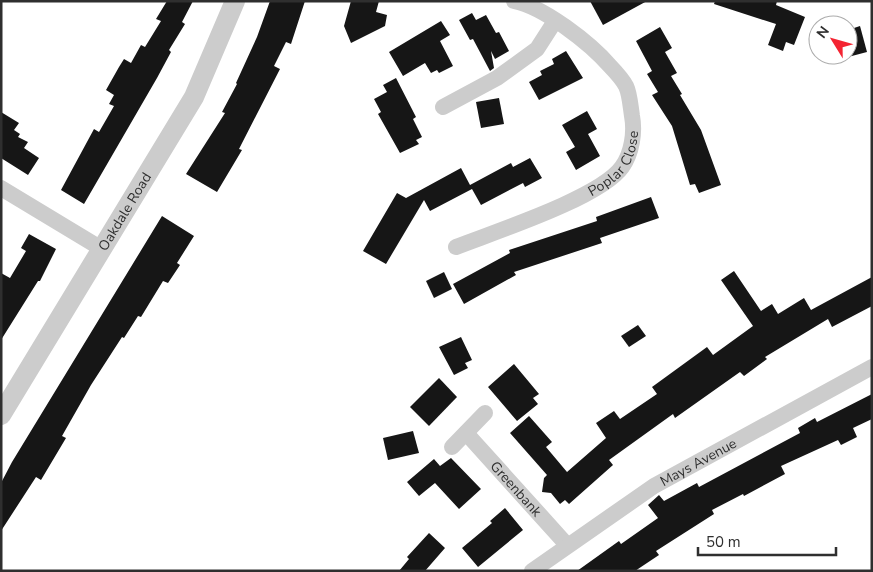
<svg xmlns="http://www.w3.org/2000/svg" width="873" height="572" font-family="'Nunito Sans',sans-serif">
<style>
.building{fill:#161616}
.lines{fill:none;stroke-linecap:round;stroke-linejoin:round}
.minor{stroke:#ccc;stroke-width:16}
.tertiary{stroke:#ccc;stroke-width:20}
.labels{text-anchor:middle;stroke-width:5;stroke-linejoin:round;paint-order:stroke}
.street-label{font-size:14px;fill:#2f2f2f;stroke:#fff}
</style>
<rect width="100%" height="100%" fill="#fff"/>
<!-- building -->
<g class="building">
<path d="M167 1H193L182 22 185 24 169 50 171 52 157 78 84 204 61 190 94 129 99 132 114 106 109 104 114 95 106 90 119 67 124 59 131 63 141 45 145 47 161 21 156 19Z"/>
<path d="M270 1H305L291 44 286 42 274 66 280 69 239 149 242 150 217 192 186 174 225 113 222 112 237 84 236 83 257 37Z"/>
<path d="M351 1H379L376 12 387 15 385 26 351 43 344 26Z"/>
<path d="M590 1H647L603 25Z"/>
<path d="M715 1H777L776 5 805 17 794 45 786 42 783 51 768 45 776 24 714 4Z"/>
<path d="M472 13 476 20 486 15 496 33 499 32 509 51 495 59 491 51 494 68 490 71 473 39 470 40 459 20Z"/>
<path d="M441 21 450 35 440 41 453 66 439 73 437 70 431 73 425 63 403 76 389 52Z"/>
<path d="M860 26 867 52 848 57V30Z"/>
<path d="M660 27 672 48 665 52 677 73 671 76 682 94 680 95 701 130 721 185 699 193 695 184 690 185 672 126 652 95 658 92 647 74 652 71 636 41Z"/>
<path d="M566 51 583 78 539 100 529 82 542 75 540 71 554 64 552 59Z"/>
<path d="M396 78 416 117 413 119 422 137 416 140 419 144 400 153 378 114 381 112 374 99 387 92 383 85Z"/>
<path d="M499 98 504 124 481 128 476 102Z"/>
<path d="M587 111 597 129 588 134 600 156 576 170 566 152 575 147 562 125Z"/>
<path d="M1 112 19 123 14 130 20 134 18 137 28 142 24 148 39 158 28 175 1 158Z"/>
<path d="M530 158 542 178 525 187 523 183 481 205 472 189 430 211 424 200 386 264 363 251 397 193 406 198 461 168 470 185 511 163 513 167Z"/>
<path d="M651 197 659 218 600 238 602 243 514 272 516 275 464 304 453 284 510 253 509 250 597 221 596 217Z"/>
<path d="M162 216 194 236 177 263 180 265 168 283 163 281 141 317 138 316 124 338 122 337 91 385 62 436 66 438 41 480 36 477 1 531V483L12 462Z"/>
<path d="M29 234 56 249 40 281H38L1 340V273L10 278 26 251 21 248Z"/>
<path d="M734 271 761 311 772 304 778 314 804 298 811 310 872 277V306L832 327 828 319 765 357 767 359 744 376 740 372 675 418 673 414 609 460 613 465 569 504 565 500 560 504 551 493 542 492 544 478 547 475 510 433 529 416 552 442 546 447 567 472 606 438 596 423 614 411 620 419 657 394 652 387 707 347 713 355 753 326 721 280Z"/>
<path d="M444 272 452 289 434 298 426 281Z"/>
<path d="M638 325 646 336 629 347 621 336Z"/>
<path d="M461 337 472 360 465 363 468 368 454 375 439 347Z"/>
<path d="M514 364 539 394 533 398 538 404 517 421 488 387Z"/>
<path d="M439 378 457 397 429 426 410 407Z"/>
<path d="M872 394V419L853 428 857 437 841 445 838 440 781 466 785 474 744 496 743 494 712 510 714 514 656 551 659 555 635 571H577L619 541 621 544 658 518 648 505 659 495 664 501 697 483 699 487 800 433 798 428 815 418 817 422Z"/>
<path d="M413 431 419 453 388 460 383 438Z"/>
<path d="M451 458 481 489 459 509 435 483 419 496 407 482 434 459 440 466Z"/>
<path d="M505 508 523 530 478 567 462 548 492 523 490 521Z"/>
<path d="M429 533 445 548 425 571H399L409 559 407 557Z"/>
</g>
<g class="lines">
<!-- minor -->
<g class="minor">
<path d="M443 107 497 78 537 49 555 21"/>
<path d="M1 188 102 249"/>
<path id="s1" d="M456 247C494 232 600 198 622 167 632 153 635 132 632 116 628 88 630 87 610 66 590 43 544 7 514 1"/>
<path id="s2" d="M466 433 567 545"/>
<path d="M452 447 485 413"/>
<path id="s3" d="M532 571 654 486 872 367"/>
</g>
<!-- tertiary -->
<path class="tertiary" id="s4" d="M1 415 194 97 235 1"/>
</g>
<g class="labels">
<!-- street labels -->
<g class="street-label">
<text dy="5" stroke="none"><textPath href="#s1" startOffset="184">Poplar Close</textPath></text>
<text dy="5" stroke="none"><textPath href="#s4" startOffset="238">Oakdale Road</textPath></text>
<text dy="5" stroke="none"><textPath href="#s3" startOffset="199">Mays Avenue</textPath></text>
<text dy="5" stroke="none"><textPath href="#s2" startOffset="75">Greenbank</textPath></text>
</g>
</g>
<!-- border -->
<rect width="873" height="572" fill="none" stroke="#2f2f2f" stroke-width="5"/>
<!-- north arrow -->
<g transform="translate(833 40) rotate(307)"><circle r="24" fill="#ffffff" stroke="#acacac"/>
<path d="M0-4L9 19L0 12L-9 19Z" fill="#f42432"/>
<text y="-8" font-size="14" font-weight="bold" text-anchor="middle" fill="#2f2f2f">N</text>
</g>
<!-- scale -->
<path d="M698 547v8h138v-8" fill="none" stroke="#2f2f2f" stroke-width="2.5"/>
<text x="706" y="547" font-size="15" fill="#2f2f2f" stroke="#ffffff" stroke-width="4" paint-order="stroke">50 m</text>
</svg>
